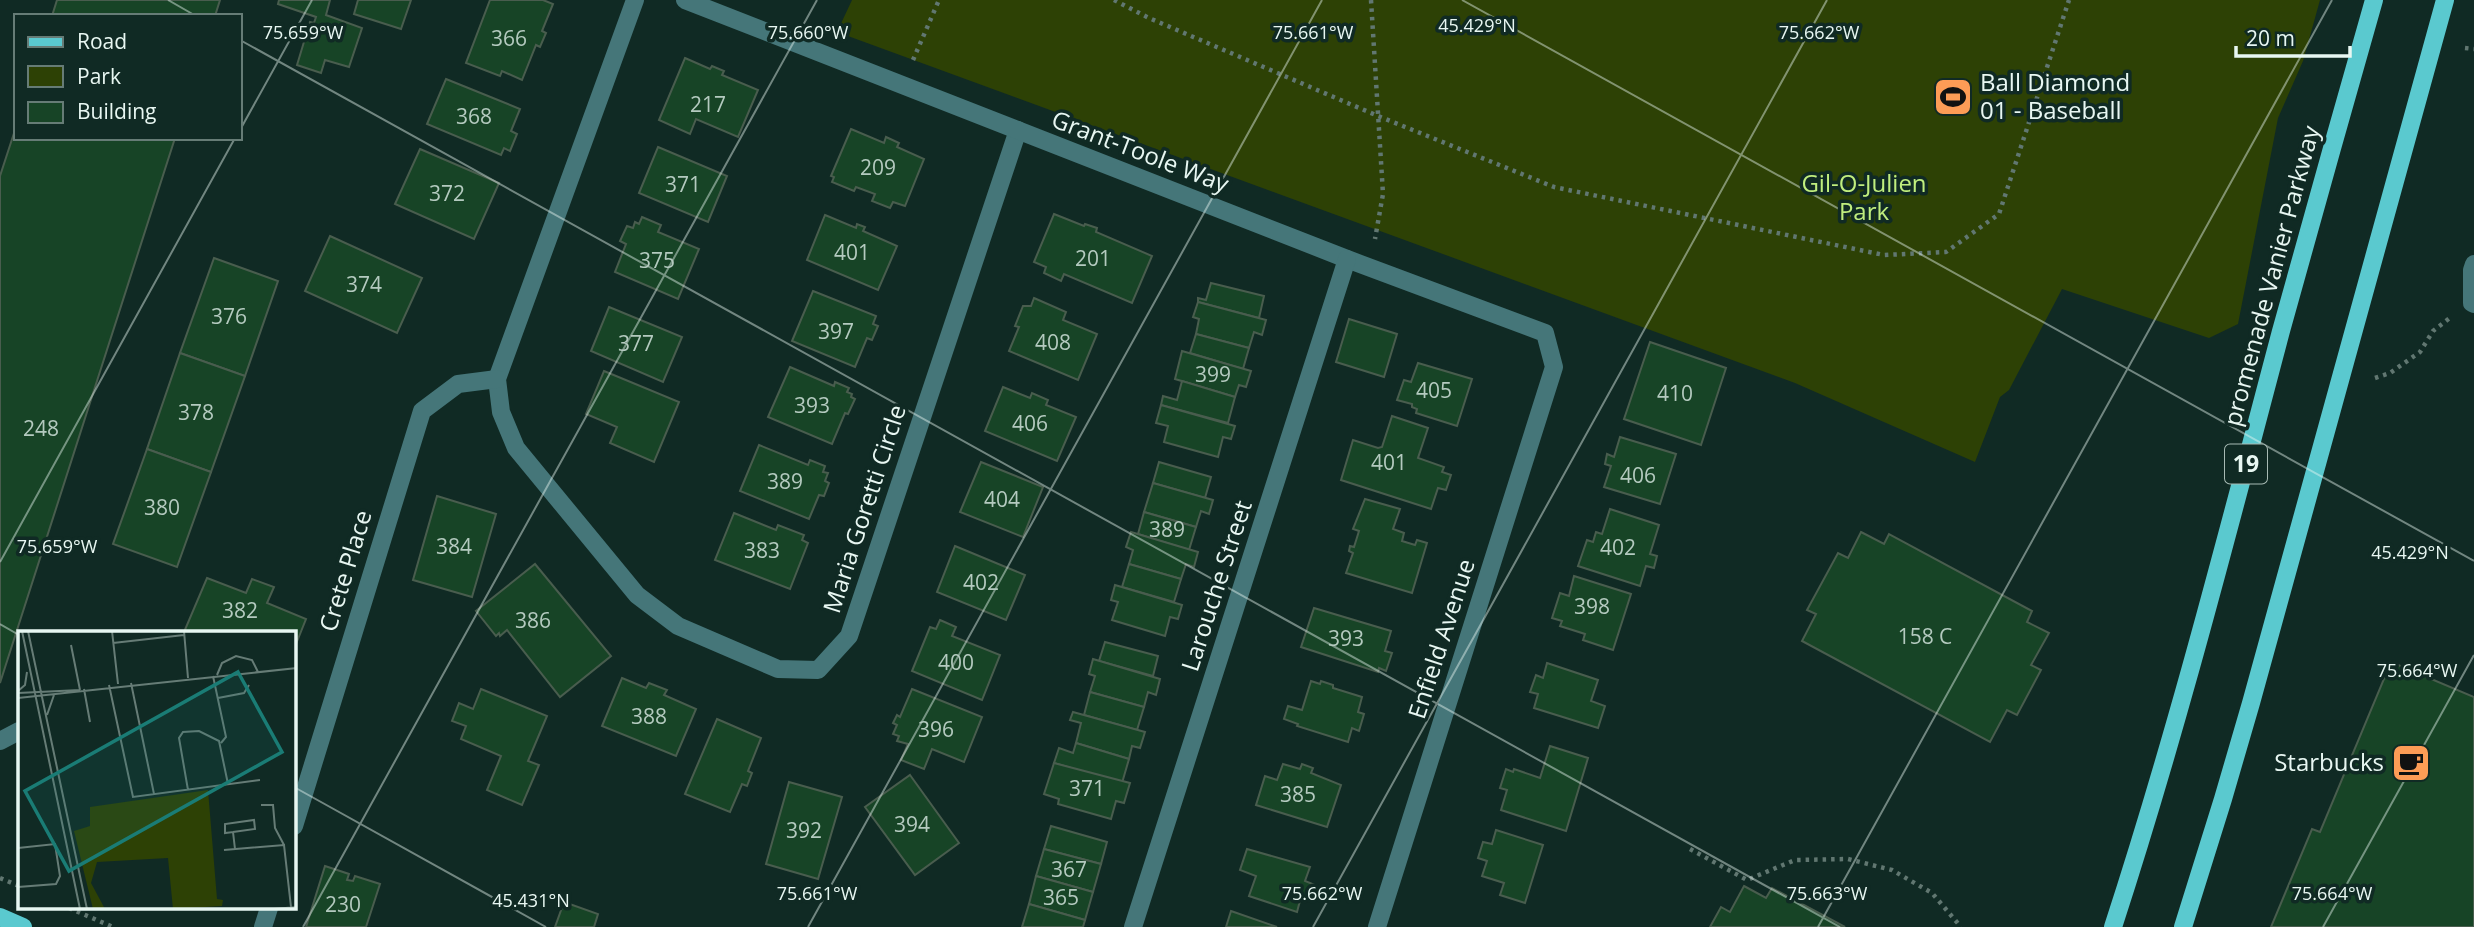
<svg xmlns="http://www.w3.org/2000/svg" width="2474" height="927" font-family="'Open Sans',sans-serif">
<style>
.green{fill:#2d4105}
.building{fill:#174426;stroke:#495d4e;stroke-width:2}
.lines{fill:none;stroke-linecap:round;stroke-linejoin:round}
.path{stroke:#617771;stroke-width:4.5;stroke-dasharray:3.5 5;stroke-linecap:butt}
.minor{stroke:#457679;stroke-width:18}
.major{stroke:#5ac9cf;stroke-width:18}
.ticks{fill:none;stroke:#e8f7f2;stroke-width:2;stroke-opacity:0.45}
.labels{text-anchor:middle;stroke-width:7;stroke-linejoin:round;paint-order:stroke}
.number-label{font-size:21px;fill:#b4cabf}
.shield{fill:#102a24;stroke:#a7bab4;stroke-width:2}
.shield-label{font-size:23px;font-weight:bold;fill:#e8f7f2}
.poi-label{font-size:24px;fill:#e8f7f2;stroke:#102a24;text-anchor:start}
.street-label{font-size:24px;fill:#e8f7f2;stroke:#102a24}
.park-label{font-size:24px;fill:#c0ee7e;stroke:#102a24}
.inset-road{fill:none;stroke:#667c76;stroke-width:2}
.view{fill:#1a7c75;fill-opacity:0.15;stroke:#1a7c75;stroke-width:3.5}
.inset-edge{fill:none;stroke:#e8f7f2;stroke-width:3.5}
.ticks-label{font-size:18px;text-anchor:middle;fill:#e8f7f2;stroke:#102a24;stroke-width:7;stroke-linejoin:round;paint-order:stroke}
</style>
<rect width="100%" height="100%" fill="#102a24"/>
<!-- green -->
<path class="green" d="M852 0H2320L2303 61 2278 118 2238 324 2209 338 2062 289 2009 390 2000 397 1975 462 1795 383 837 32Z"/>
<!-- building -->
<g class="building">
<path d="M57 0H220L215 16H52Z"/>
<path d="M279 0H330L326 15 362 28 349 67 325 60 321 73 297 65 310 22 314 23 316 17 278 4Z"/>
<path d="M358 0H411L401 29 354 14Z"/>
<path d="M490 0H543L553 4 542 31 546 33 540 47 536 45 522 80 502 71 500 76 466 63Z"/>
<path d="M685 58 710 69 712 66 724 71 722 75 758 90 738 137 696 119 690 134 659 120Z"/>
<path d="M446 79 520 109 511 131 517 134 510 151 504 148 501 155 427 124Z"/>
<path d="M16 127V138H175L0 683V176Z"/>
<path d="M851 129 884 143 886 137 899 143 897 147 924 159 905 206 893 202 890 208 872 201 875 194 856 187 854 191 832 182 834 177 831 176Z"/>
<path d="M658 147 727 176 708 222 639 193Z"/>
<path d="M420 149 499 183 474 239 395 204Z"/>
<path d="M1054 214 1084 226 1085 224 1097 228 1096 232 1152 256 1132 303 1064 274 1061 281 1044 273 1046 267 1034 262Z"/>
<path d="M825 215 856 228 857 224 865 227 863 231 897 246 878 290 807 260Z"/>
<path d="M642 217 661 225 658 232 699 249 678 299 615 272 626 244 620 241 627 226 633 228 635 222 639 224Z"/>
<path d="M330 236 422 278 397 333 305 291Z"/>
<path d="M214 258 278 281 245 376 180 353Z"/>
<path d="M1211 283 1264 296 1259 318 1198 302V298L1206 300Z"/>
<path d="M813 291 876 316 873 324 878 326 872 340 867 338 855 367 792 341Z"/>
<path d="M1034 298 1066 312 1063 320 1097 334 1078 380 1009 351 1019 327 1015 326 1023 306H1031Z"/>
<path d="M1198 302 1266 320 1262 335 1254 332 1249 348 1196 334 1199 319 1193 317Z"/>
<path d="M609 307 682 337 663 382 591 351Z"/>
<path d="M1349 319 1397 334 1384 377 1336 362Z"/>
<path d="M1196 334 1249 348 1243 369 1190 353Z"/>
<path d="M1650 342 1726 368 1701 445 1624 419Z"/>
<path d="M1182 351 1251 371 1246 387 1239 385 1235 397 1175 379Z"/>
<path d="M180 353 245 376 211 472 147 449Z"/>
<path d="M1418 363 1472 379 1457 426 1416 413 1417 409 1412 407V404L1397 400 1404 380 1411 382Z"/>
<path d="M790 367 834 386 835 382 849 388 847 392 852 394 851 397 855 399 848 414 845 413 832 444 768 417Z"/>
<path d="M604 371 679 402 654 462 610 443 617 427 586 414Z"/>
<path d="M1182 381 1235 397 1228 423 1161 405 1163 396 1177 400Z"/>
<path d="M1003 387 1030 398 1032 393 1048 400 1046 405 1076 417 1057 461 985 431Z"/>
<path d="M1161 405 1235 426 1231 439 1223 437 1218 457 1164 442 1168 426 1156 423Z"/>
<path d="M1392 416 1428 428 1418 458 1444 467 1442 472 1451 475 1446 490 1438 488 1431 509 1341 480 1353 440 1378 448 1382 447Z"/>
<path d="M1620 437 1676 454 1660 504 1604 487 1611 466 1605 464 1607 454 1614 457Z"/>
<path d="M759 445 808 465 810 460 825 466 823 472 828 473 825 481 829 483 824 496 819 495 809 519 740 491Z"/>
<path d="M147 449 211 472 177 567 113 544Z"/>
<path d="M981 462 1043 487 1023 537 960 512Z"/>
<path d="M1159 462 1211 477 1205 498 1153 483Z"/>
<path d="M1153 483 1213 500 1209 514 1201 511 1196 527 1144 512Z"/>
<path d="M437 496 496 514 472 597 413 580Z"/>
<path d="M1365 499 1400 509 1393 529 1404 533 1402 541 1415 545 1417 540 1427 543 1412 593 1346 573 1353 553 1349 551 1350 546 1354 547 1359 531 1353 529Z"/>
<path d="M1610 509 1659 525 1650 554 1657 556 1654 568 1646 566 1640 586 1578 566 1587 540 1593 542 1596 532 1602 534Z"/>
<path d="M1144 512 1196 527 1189 550 1138 534Z"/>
<path d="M734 513 776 530 778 525 804 535 802 540 808 543 790 589 715 560Z"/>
<path d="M1131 532 1198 552 1194 567 1186 564 1181 579 1129 564 1133 550 1126 547Z"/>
<path d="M1861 532 1884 544 1889 534 2032 611 2027 622 2049 633 2031 665 2041 670 2017 715 2007 710 1990 742 1802 641 1816 614 1807 610 1838 553 1848 558Z"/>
<path d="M955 546 1025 575 1006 620 937 592Z"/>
<path d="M535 564 611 656 560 697 507 630 500 636 499 633 496 636 476 611Z"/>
<path d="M1129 564 1181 579 1174 602 1122 587Z"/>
<path d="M1574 576 1631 594 1613 650 1583 640 1585 634 1560 626 1562 621 1552 618 1560 593 1569 596Z"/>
<path d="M207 578 246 593 252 579 274 587 267 603 306 619 294 649V633L184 632Z"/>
<path d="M1115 585 1182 605 1178 619 1170 617 1165 636 1112 620 1118 602 1111 600Z"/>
<path d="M1314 608 1391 631 1385 651 1392 653 1386 671 1379 668 1378 672 1301 647Z"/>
<path d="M940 620 956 627 952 636 1000 655 982 700 912 671 930 627 936 629Z"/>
<path d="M1105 642 1158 656 1153 676 1099 661Z"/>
<path d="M1093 659 1160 679 1156 695 1148 692 1144 707 1090 692 1095 676 1089 674Z"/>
<path d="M2391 662 2474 697V927H2271L2312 829 2320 832Z"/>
<path d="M1547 663 1598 680 1591 701 1605 706 1598 728 1534 708 1538 694 1530 692 1536 675 1543 678Z"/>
<path d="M622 678 646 688 649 683 667 690 664 695 696 709 676 756 602 726Z"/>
<path d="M1311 681 1320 684 1321 681 1333 685V688L1362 697 1358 712 1364 714 1359 731 1352 728 1348 742 1297 726 1298 724 1284 719 1288 706 1302 710Z"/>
<path d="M481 689 547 716 528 761 539 765 522 805 487 790 501 756 461 739 466 726 452 721 459 703 473 709Z"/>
<path d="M912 689 982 717 964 762 932 749 924 769 901 760 908 744 897 741 899 736 893 734 897 725 893 723 897 715 900 717Z"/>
<path d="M1090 692 1144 707 1137 730 1084 715Z"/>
<path d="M1073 712 1145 732 1140 748 1132 746 1129 759 1076 743 1081 723 1070 720Z"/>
<path d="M717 719 761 738 748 771 752 773 747 786 742 784 730 812 685 794Z"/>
<path d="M1076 743 1129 759 1122 783 1054 763 1059 748 1073 753Z"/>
<path d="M1550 746 1588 758 1566 831 1501 810 1507 790 1500 788 1506 769 1513 772 1514 769 1540 778Z"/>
<path d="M1054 763 1130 783 1124 803 1116 801 1111 819 1058 804 1059 799 1044 794Z"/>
<path d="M1283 764 1300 769 1302 764 1313 768 1311 773 1341 785 1327 827 1256 805 1265 776 1277 780Z"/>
<path d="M910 775 959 843 915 875 865 807Z"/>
<path d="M789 782 842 797 818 879 766 864Z"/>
<path d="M1051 826 1107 842 1101 864 1044 849Z"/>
<path d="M1496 830 1543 845 1525 903 1500 895 1504 883 1482 876 1487 861 1478 858 1483 842 1492 844Z"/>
<path d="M1044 849 1101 864 1093 892 1036 876Z"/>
<path d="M1247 849 1310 867 1305 881 1315 885 1309 900 1301 897 1297 912 1249 896 1256 876 1240 870Z"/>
<path d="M325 866 349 874 347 880 353 881 355 876 380 884 366 927H306Z"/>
<path d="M1036 876 1093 892 1085 920 1029 904Z"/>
<path d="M1744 886 1766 898 1772 888 1845 927H1710L1721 907 1730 912Z"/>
<path d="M564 902 598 914 594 927H555Z"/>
<path d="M1029 904 1085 920 1083 927H1022Z"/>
<path d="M1231 911 1277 927H1226Z"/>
</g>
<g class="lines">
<!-- path -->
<g class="path">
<path d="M1114 0 1149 18 1378 116 1554 187 1884 255 1946 252 1999 214 2069 0"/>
<path d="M1371 0 1383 194 1375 239"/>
<path d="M2465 48 2474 49"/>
<path d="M913 60 939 0"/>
<path d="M2375 378 2390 373 2420 352 2433 331 2451 317"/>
<path d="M1690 849 1747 880 1795 860 1848 859 1892 870 1932 893 1961 927"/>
<path d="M0 878 19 886"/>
<path d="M69 908 113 927"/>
</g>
<!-- minor -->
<g class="minor">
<path d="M635 0 497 379 501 412 516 448 637 595 678 626 778 669 818 670 849 636 1018 130"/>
<path d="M685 0 1347 259 1545 333 1554 367 1377 927"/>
<path d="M2474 264 2472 270V303L2474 304"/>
<path d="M0 741 19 731"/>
<path d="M294 826 422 411 458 384 497 379"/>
<path d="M263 927 269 908"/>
<path d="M1133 927 1347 259"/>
</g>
<!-- major -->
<g class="major">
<path d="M0 917 23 927"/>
<path d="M2113 927C2177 731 2228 531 2281 331 2311 221 2343 110 2374 0"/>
<path d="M2183 927 2223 799 2251 703 2445 0"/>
</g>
</g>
<!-- ticks -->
<path class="ticks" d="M168 0 196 16M1462 0 2474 561M240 40 1840 927M240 130 312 0M0 562 235 138M0 624 19 635M294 787 546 927M303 927 817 0M808 927 1322 0M1313 927 1827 0M1818 927 2332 0M2323 927 2474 655"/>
<!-- icons -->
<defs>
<symbol id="stadium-square" viewBox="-11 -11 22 22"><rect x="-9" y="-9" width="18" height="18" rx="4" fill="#fd9c56" stroke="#102a24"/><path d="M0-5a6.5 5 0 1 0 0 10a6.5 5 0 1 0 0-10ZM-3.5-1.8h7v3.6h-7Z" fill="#111"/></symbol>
<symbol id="cafe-square" viewBox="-11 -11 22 22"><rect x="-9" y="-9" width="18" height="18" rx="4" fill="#fd9c56" stroke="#102a24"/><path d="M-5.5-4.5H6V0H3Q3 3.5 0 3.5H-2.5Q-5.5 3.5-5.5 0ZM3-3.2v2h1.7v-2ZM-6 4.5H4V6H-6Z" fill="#111"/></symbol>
</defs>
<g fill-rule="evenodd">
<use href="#stadium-square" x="1931" y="75" width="44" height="44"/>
<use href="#cafe-square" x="2389" y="741" width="44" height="44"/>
</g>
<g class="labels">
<!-- number labels -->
<g class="number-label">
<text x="509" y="46">366</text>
<text x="708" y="112">217</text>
<text x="474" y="124">368</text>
<text x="878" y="175">209</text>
<text x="683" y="192">371</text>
<text x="447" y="201">372</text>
<text x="852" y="260">401</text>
<text x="1093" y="266">201</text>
<text x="657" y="268">375</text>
<text x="364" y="292">374</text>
<text x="229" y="324">376</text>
<text x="836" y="339">397</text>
<text x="1053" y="350">408</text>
<text x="636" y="351">377</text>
<text x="1213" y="382">399</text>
<text x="1434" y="398">405</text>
<text x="1675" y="401">410</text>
<text x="812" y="413">393</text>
<text x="196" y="420">378</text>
<text x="1030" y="431">406</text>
<text x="41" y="436">248</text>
<text x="1389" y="470">401</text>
<text x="1638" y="483">406</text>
<text x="785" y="489">389</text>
<text x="1002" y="507">404</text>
<text x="162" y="515">380</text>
<text x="1167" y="537">389</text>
<text x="454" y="554">384</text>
<text x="1618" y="555">402</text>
<text x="762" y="558">383</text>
<text x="981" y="590">402</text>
<text x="1592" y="614">398</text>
<text x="240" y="618">382</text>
<text x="533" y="628">386</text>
<text x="1925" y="644">158 C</text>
<text x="1346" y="646">393</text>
<text x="956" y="670">400</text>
<text x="649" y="724">388</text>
<text x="936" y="737">396</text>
<text x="1087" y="796">371</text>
<text x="1298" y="802">385</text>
<text x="912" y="832">394</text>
<text x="804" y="838">392</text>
<text x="1069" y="877">367</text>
<text x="1061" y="905">365</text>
<text x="343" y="912">230</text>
</g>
<!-- shield labels -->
<rect class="shield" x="2225" y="444.5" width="42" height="39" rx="5"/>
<g class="shield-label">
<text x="2246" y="472">19</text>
</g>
<!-- poi labels -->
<g class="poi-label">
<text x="1980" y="91">Ball Diamond<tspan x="1980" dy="28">01 - Baseball</tspan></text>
<text x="2384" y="771" text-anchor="end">Starbucks</text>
</g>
<!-- street labels -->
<g class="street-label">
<text transform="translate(1140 152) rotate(21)" y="8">Grant-Toole Way</text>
<text transform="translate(2272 276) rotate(-75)" y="8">promenade Vanier Parkway</text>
<text transform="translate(865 509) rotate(-72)" y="8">Maria Goretti Circle</text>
<text transform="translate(346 571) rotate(-73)" y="8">Crete Place</text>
<text transform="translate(1217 586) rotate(-72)" y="8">Larouche Street</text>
<text transform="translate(1442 639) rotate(-72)" y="8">Enfield Avenue</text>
</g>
<!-- park labels -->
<g class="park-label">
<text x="1864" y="192">Gil-O-Julien<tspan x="1864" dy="28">Park</tspan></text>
</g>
</g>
<!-- overview -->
<g transform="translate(18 631)">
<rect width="278" height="278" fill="#102a24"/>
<path d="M190 159 199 268 205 269 204 275 155 278 150 227 79 231 73 252 87 278H75L56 200 72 195V176Z" fill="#2d4105"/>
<path class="inset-road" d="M4 0 62 278M10 0 69 278M94 0 100 53M166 0 170 47M95 12 166 4M53 14 62 59M199 44 204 32 218 25 234 29 240 41M195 45 208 106 203 112M113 52 136 163M91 54 115 166 242 149M66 58 72 91M0 60 7 54 9 41M0 62 62 59M0 67 279 37M200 67 226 62 231 54M29 84 36 64M170 159 161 107 165 101 181 100 201 110 210 153M243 174H255L257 197 266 214M215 201 237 198 236 189 207 193V202L215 201 217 218M0 217 37 213 42 245 38 253 0 256M206 219 266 214 273 276M256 278 279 276"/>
<path class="view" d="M220 41 264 121 51 240 7 160Z"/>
<rect width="278" height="278" class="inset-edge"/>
</g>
<g class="ticks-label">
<text x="1477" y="32">45.429°N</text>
<text x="303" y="39">75.659°W</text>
<text x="808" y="39">75.660°W</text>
<text x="1313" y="39">75.661°W</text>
<text x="1819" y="39">75.662°W</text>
<text x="57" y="553">75.659°W</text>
<text x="2410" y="559">45.429°N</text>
<text x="2417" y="677">75.664°W</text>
<text x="817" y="900">75.661°W</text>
<text x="1322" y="900">75.662°W</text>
<text x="1827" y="900">75.663°W</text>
<text x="2332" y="900">75.664°W</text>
<text x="531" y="907">45.431°N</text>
</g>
<!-- legend -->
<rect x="14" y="14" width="228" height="126" fill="#102a24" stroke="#667c76" stroke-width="2"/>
<rect x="28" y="37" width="35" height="10" fill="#5ac9cf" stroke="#667c76" stroke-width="2"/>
<text x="77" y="49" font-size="21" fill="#e8f7f2">Road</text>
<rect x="28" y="66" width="35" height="21" fill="#2d4105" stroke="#667c76" stroke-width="2"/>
<text x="77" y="84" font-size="21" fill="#e8f7f2">Park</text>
<rect x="28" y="102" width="35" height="21" fill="#174426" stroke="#667c76" stroke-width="2"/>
<text x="77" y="119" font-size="21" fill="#e8f7f2">Building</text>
<!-- scale -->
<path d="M2236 46v10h114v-10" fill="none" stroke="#e8f7f2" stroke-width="3.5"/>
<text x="2246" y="46" font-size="21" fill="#e8f7f2" stroke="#102a24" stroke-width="5" paint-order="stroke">20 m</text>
</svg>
